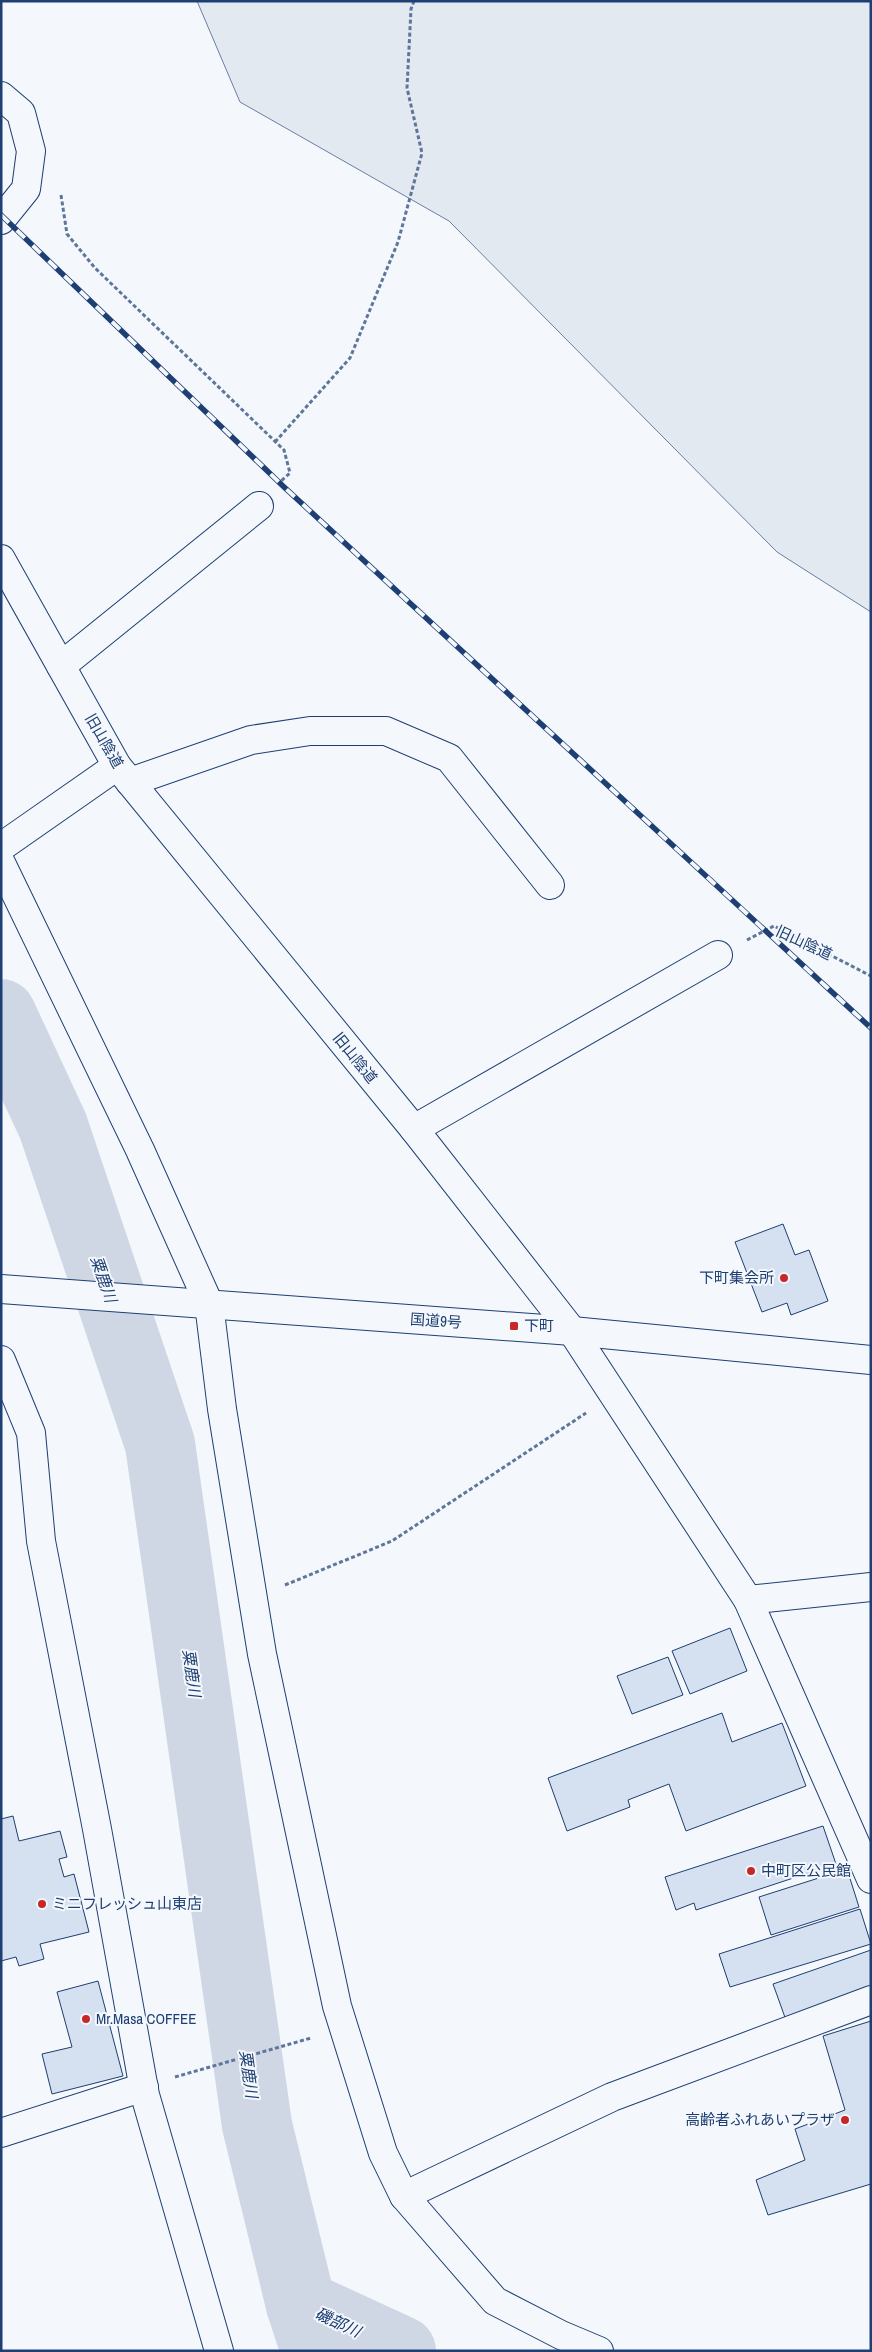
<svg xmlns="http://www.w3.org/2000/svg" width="872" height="2352" font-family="'Archivo Narrow','Noto Sans JP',sans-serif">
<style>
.green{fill:#e3e9f0;stroke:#687fa3}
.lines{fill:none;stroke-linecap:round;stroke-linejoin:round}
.river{stroke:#cfd7e4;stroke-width:70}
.building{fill:#d5e0f0;stroke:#1d3f73}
.street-casing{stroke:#1d3f73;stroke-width:30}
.highway-casing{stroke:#1d3f73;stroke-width:30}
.path{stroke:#5e769c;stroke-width:3;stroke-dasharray:4 2.5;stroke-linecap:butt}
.street{stroke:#f4f7fb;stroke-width:28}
.highway{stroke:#f4f7fb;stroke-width:28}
.rail-casing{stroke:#1d3f73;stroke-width:5.5}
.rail{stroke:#f4f7fb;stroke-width:4;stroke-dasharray:11;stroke-linecap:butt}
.poi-dot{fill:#c62828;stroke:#f4f7fb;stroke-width:2}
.labels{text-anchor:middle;stroke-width:4;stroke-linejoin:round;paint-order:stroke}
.street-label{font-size:15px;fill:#1d3f73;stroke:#f4f7fb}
.poi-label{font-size:15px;fill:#1d3f73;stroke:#f4f7fb;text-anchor:start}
.water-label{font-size:16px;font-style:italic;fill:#1d3f73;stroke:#f4f7fb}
</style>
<rect width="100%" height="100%" fill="#f4f7fb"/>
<!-- green -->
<path class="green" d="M197 1H871V612L777 552 449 221 240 102Z"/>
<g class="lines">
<!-- river -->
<g class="river">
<path d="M1 1014 53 1126 160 1444 257 2125 301 2305 316 2351"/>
<path d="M301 2305 401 2351"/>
</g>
</g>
<!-- building -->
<g class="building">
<path d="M783 1224 795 1255 809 1250 828 1301 791 1315 787 1303 762 1312 735 1242Z"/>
<path d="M730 1628 747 1671 690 1694 672 1651Z"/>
<path d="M668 1657 683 1695 632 1714 617 1676Z"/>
<path d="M722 1713 732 1742 782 1723 806 1786 686 1831 669 1784 628 1800 630 1807 567 1831 548 1778Z"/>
<path d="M13 1816 19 1841 60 1831 67 1857 59 1859 64 1877 74 1874 89 1932 40 1944 44 1959 19 1966 16 1957 1 1961V1819Z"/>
<path d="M823 1826 836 1864 696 1910 694 1903 676 1910 665 1877Z"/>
<path d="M847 1869 859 1907 771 1935 759 1897Z"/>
<path d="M860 1909 871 1944 730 1987 719 1954Z"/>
<path d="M871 1950V1994L787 2023 773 1984Z"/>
<path d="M98 1981 123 2076 52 2094 42 2054 72 2047 57 1992Z"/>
<path d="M871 2021V2184L768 2215 756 2180 805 2160 795 2129 845 2110 823 2036Z"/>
</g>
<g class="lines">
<defs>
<g id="street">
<path d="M1 96 21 113 31 151 26 189 1 220"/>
<path d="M1 559 117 766 414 1129 572 1331 748 1600 871 1879"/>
<path d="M61 666 259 506"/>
<path d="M130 782 251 740 310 731H386L449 758 550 885"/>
<path d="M1 847 117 766"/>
<path d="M1 863 140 1150 209 1304 222 1409 262 1654 337 2006 383 2153 404 2196 495 2301 561 2335 599 2351"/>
<path d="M414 1129 718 955"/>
<path d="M1 1360 31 1433 41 1541 97 1829 145 2095 219 2351"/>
<path d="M748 1600 871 1587"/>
<path d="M1 2133 144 2087"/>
<path d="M404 2196 612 2097 871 2000"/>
</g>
<path id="highway" d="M1 1289 572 1331 871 1360"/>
</defs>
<!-- street casing -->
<use href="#street" class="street-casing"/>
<!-- highway casing -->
<use href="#highway" class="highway-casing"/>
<!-- path -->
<g class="path">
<path d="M61 195 67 234 95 268 284 450 290 473 281 481"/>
<path d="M275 442 350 358 398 242 422 153 407 88 411 9 414 1"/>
<path d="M747 940 774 926 871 976"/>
<path d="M285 1585 392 1541 586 1413"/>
<path d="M175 2077 311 2038"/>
</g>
<!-- street -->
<use href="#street" class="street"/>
<!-- highway -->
<use href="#highway" class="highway"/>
<defs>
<path id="rail" d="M1 215 284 487 871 1028"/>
</defs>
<!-- rail casing -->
<use href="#rail" class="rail-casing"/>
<!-- rail -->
<use href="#rail" class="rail"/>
</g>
<!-- markers -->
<g class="poi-dot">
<circle cx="784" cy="1278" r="5"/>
<rect x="509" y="1321" width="10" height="10" rx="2.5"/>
<circle cx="751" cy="1871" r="5"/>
<circle cx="42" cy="1904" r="5"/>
<circle cx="86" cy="2019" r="5"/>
<circle cx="845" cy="2120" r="5"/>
</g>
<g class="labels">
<!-- street labels -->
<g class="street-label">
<text transform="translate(104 741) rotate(60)" y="5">旧山陰道</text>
<text transform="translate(804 943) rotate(25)" y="5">旧山陰道</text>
<text transform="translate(355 1058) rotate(51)" y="5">旧山陰道</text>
<text transform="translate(436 1321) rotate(4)" y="5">国道9号</text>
</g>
<!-- poi labels -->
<g class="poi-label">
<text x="774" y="1283" text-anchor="end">下町集会所</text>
<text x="524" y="1331">下町</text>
<text x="761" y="1876">中町区公民館</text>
<text x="52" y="1909">ミニフレッシュ山東店</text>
<text x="96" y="2024">Mr.Masa COFFEE</text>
<text x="835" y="2125" text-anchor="end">高齢者ふれあいプラザ</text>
</g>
<!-- water labels -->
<g class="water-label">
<text transform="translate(104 1279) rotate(71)" y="6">粟鹿川</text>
<text transform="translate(192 1673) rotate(82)" y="6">粟鹿川</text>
<text transform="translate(249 2074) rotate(82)" y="6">粟鹿川</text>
<text transform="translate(338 2322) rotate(25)" y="6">磯部川</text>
</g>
</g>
<!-- border -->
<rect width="872" height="2352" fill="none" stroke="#1d3f73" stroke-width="5"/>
</svg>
